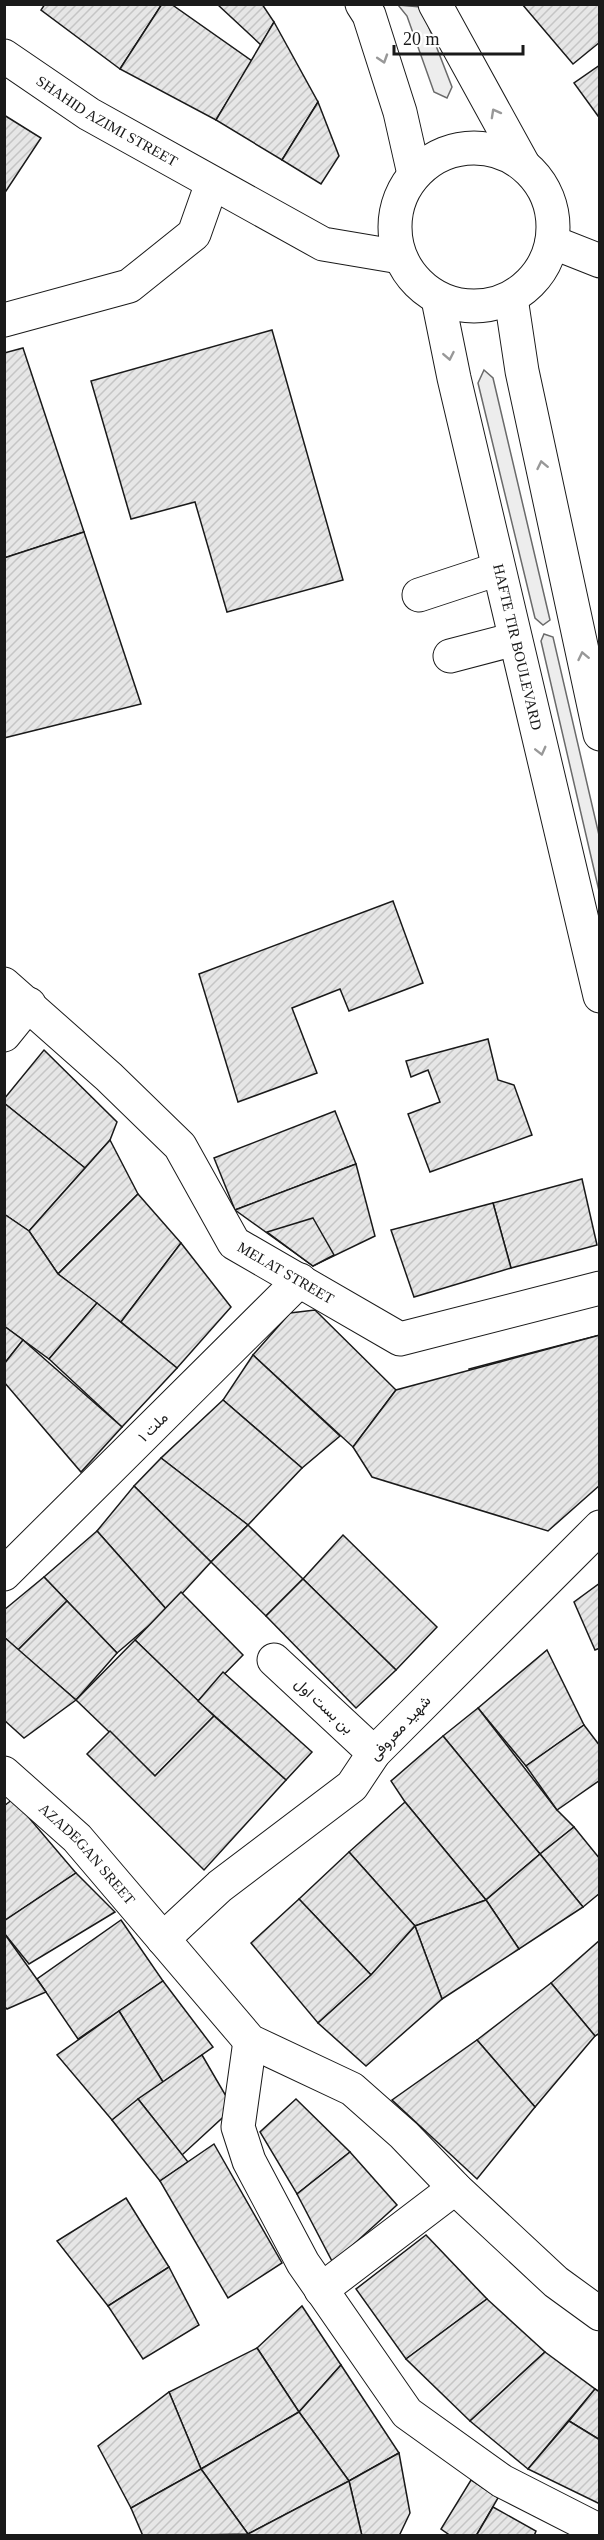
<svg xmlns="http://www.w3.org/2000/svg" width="604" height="2540" font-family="'Times New Roman',Vazirmatn,serif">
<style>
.built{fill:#ededed;stroke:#6a6a6a;stroke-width:1.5}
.building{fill:url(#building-hatch);stroke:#1a1a1a;stroke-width:1.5}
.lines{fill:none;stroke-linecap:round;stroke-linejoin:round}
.street-casing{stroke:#1a1a1a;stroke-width:35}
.secondary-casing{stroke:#1a1a1a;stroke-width:35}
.street{stroke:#fff;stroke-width:33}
.secondary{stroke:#fff;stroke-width:33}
.oneway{stroke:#989898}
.labels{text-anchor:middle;stroke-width:4.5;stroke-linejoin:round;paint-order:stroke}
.street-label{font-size:15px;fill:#1a1a1a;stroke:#fff}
</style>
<defs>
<pattern id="building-hatch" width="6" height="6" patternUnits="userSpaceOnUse" patternTransform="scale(1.5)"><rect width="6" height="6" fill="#e6e6e6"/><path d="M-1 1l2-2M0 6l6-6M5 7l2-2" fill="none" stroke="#c5c5c5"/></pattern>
</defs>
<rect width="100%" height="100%" fill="#fff"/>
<!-- built -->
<g class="built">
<path d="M398 5 421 7 452 87 447 98 434 92 407 16Z"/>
<path d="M484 370 493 378 550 620 543 625 535 618 478 383Z"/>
<path d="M544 634 553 637 599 835V891L541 641Z"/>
</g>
<!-- building -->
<g class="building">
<path d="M45 4H162L120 69 41 10Z"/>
<path d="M162 4H171L252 61 216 120 120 69Z"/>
<path d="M217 4H262L274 22 261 45Z"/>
<path d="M522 4H600V42L573 64Z"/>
<path d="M274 22 318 102 282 160 216 120Z"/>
<path d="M600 65V115L598 116 574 83Z"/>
<path d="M318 102 339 156 321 184 282 160Z"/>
<path d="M4 115 41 138 4 194Z"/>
<path d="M272 330 343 580 227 612 195 502 131 519 91 381Z"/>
<path d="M23 348 84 532 4 558V353Z"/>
<path d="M84 532 141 704 4 738V558Z"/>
<path d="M393 901 423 983 349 1011 340 989 292 1008 317 1073 238 1102 199 974Z"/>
<path d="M488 1039 498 1080 514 1085 532 1135 430 1172 408 1114 440 1102 428 1070 411 1077 406 1061Z"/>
<path d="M44 1050 117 1122 110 1140 85 1168 4 1103V1099Z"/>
<path d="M4 1103 85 1168 29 1231 4 1214Z"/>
<path d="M335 1111 356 1164 235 1210 214 1158Z"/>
<path d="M110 1140 138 1194 58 1274 29 1231Z"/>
<path d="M356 1164 375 1236 313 1266 235 1210Z"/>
<path d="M582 1179 597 1245 511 1268 493 1203Z"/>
<path d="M138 1194 181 1243 121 1322 58 1274Z"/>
<path d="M493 1203 511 1268 414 1297 391 1230Z"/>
<path d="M4 1214 29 1231 58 1274 97 1303 49 1359 4 1326Z"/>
<path d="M313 1218 334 1255 313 1266 267 1232Z"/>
<path d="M181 1243 231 1307 177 1368 121 1322Z"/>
<path d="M97 1303 177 1368 122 1427 49 1359Z"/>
<path d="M315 1310 396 1390 353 1447 253 1355 290 1313Z"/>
<path d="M4 1326 23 1340 4 1364Z"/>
<path d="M600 1335V1422L491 1451 469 1369Z"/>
<path d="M600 1335V1485L548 1531 372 1477 353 1447 396 1390Z"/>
<path d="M23 1340 122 1427 81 1472 4 1382V1364Z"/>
<path d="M253 1355 340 1436 302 1468 223 1400Z"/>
<path d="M223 1400 302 1468 248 1525 161 1458Z"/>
<path d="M161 1458 248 1525 211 1562 134 1486Z"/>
<path d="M134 1486 211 1562 167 1610 97 1531Z"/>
<path d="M248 1525 303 1579 266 1616 211 1562Z"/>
<path d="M97 1531 167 1610 117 1653 44 1577Z"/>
<path d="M343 1535 437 1627 396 1670 303 1579Z"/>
<path d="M44 1577 67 1601 18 1650 4 1637V1610Z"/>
<path d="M303 1579 396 1670 356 1708 266 1616Z"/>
<path d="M600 1583V1648L595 1650 574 1602Z"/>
<path d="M181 1592 243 1655 198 1701 135 1640Z"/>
<path d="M67 1601 117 1653 76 1700 18 1650Z"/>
<path d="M4 1637 76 1700 24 1738 4 1720Z"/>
<path d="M135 1640 214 1716 155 1776 76 1700Z"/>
<path d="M547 1650 584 1725 526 1766 478 1708Z"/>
<path d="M223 1672 312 1752 286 1780 198 1701Z"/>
<path d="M478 1708 557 1810 574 1827 540 1854 443 1736Z"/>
<path d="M214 1716 286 1780 204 1870 87 1754 110 1731 155 1776Z"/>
<path d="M584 1725 600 1746V1780L557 1810 526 1766Z"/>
<path d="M443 1736 540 1854 486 1900 405 1802 391 1781Z"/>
<path d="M13 1799 76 1873 4 1921V1806Z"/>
<path d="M405 1802 486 1900 415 1926 349 1852Z"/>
<path d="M574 1827 600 1859V1893L583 1907 540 1854Z"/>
<path d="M349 1852 415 1926 371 1975 299 1899Z"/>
<path d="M540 1854 583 1907 519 1949 486 1900Z"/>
<path d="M76 1873 115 1912 29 1964 4 1933V1921Z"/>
<path d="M299 1899 371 1975 318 2023 251 1943Z"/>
<path d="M486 1900 519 1949 442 1999 415 1926Z"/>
<path d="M121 1920 163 1981 78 2039 37 1979Z"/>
<path d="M415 1926 442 1999 366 2066 318 2023 371 1975Z"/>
<path d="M4 1933 46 1992 7 2009 4 2006Z"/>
<path d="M600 1940V2033L595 2036 551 1983Z"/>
<path d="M163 1981 213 2047 163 2082 119 2011Z"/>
<path d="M551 1983 595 2036 535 2107 477 2040Z"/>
<path d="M119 2011 163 2082 112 2120 57 2055Z"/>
<path d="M477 2040 535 2107 477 2179 392 2100Z"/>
<path d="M202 2055 233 2108 182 2155 138 2099Z"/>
<path d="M138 2099 188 2162 160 2181 112 2120Z"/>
<path d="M296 2099 350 2152 297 2194 260 2132Z"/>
<path d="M214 2144 282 2263 228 2298 160 2181Z"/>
<path d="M350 2152 397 2205 333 2263 297 2194Z"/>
<path d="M126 2198 169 2267 108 2306 57 2241Z"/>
<path d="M426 2235 487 2299 406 2359 356 2289Z"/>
<path d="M169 2267 199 2325 143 2359 108 2306Z"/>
<path d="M487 2299 545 2352 470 2421 406 2359Z"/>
<path d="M302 2306 341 2365 299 2412 257 2348Z"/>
<path d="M257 2348 299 2412 201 2469 169 2392Z"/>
<path d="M545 2352 595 2389 528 2469 470 2421Z"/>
<path d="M341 2365 399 2453 349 2481 299 2412Z"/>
<path d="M595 2389 600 2392V2440L569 2421Z"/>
<path d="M169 2392 201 2469 131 2508 98 2446Z"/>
<path d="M299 2412 349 2481 248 2534 201 2469Z"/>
<path d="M569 2421 600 2440V2504L528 2469Z"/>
<path d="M399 2453 410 2513 399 2536H362L349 2481Z"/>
<path d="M201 2469 248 2534 143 2536 131 2508Z"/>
<path d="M471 2480 498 2498 476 2536H451L441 2529Z"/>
<path d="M349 2481 362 2536H248V2534Z"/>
<path d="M493 2507 536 2531 534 2536H476Z"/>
</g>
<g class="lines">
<defs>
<g id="street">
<path d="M4 320 129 286 194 234 212 183"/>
<path d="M419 595 498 569"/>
<path d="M450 656 515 639"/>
<path d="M4 1035 29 1004"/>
<path d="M4 1574 300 1280"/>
<path d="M274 1660 374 1753"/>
<path id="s1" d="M4 1773 77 1838 250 2041 352 2089 404 2135 455 2188 556 2282 600 2314"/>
<path d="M163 1939 220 1886 352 1786 374 1753 600 1527"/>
<path d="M250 2041 238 2127 249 2161 303 2263 407 2413 502 2481 600 2531"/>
<path d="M321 2290 455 2188"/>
</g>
<g id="secondary">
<path d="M362 4 369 15 400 112 414 174"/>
<path d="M435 4 523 164"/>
<path id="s2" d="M4 56 89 114 323 244 400 257"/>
<circle cx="474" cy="227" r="79"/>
<path d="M552 242 600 261"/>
<path d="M511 298 522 371 600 734"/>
<path id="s3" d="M438 299 454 378 600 996"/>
<path id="s4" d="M4 984 109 1077 180 1146 234 1243 400 1339 600 1288"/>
</g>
</defs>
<!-- street casing -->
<use href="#street" class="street-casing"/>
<!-- secondary casing -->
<use href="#secondary" class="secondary-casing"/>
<!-- street -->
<use href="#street" class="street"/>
<!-- secondary -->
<use href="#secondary" class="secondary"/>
</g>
<!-- one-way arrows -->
<defs><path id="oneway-chevron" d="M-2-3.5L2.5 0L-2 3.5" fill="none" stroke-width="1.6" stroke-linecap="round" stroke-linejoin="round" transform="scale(1.5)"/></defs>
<g class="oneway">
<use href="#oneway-chevron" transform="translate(383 59) rotate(72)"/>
<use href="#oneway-chevron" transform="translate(495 113) rotate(-119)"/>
<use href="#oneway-chevron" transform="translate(449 356) rotate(79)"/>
<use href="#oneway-chevron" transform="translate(542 465) rotate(-102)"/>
<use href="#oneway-chevron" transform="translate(583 656) rotate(-102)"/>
<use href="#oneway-chevron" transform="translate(541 751) rotate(76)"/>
</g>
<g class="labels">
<!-- street labels -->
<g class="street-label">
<text dy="5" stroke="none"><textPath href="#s2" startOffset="122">SHAHID AZIMI STREET</textPath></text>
<text dy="5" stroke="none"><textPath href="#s3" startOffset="357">HAFTE TIR BOULEVARD</textPath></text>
<text dy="5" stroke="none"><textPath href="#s4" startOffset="410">MELAT STREET</textPath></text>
<text transform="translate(153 1427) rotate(-45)" y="5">ملت ۱</text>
<text transform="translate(324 1706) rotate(43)" y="5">بن بست اول</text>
<text transform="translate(400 1728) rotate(-47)" y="5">شهید معروفی</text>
<text dy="5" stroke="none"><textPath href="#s1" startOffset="116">AZADEGAN SREET</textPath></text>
</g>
</g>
<!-- border -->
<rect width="604" height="2540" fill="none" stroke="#1a1a1a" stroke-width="12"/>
<!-- scale -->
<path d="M394 45v9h129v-9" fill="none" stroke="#1a1a1a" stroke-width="3"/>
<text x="403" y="45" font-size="18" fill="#1a1a1a" stroke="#ffffff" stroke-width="4.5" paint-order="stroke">20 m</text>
</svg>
